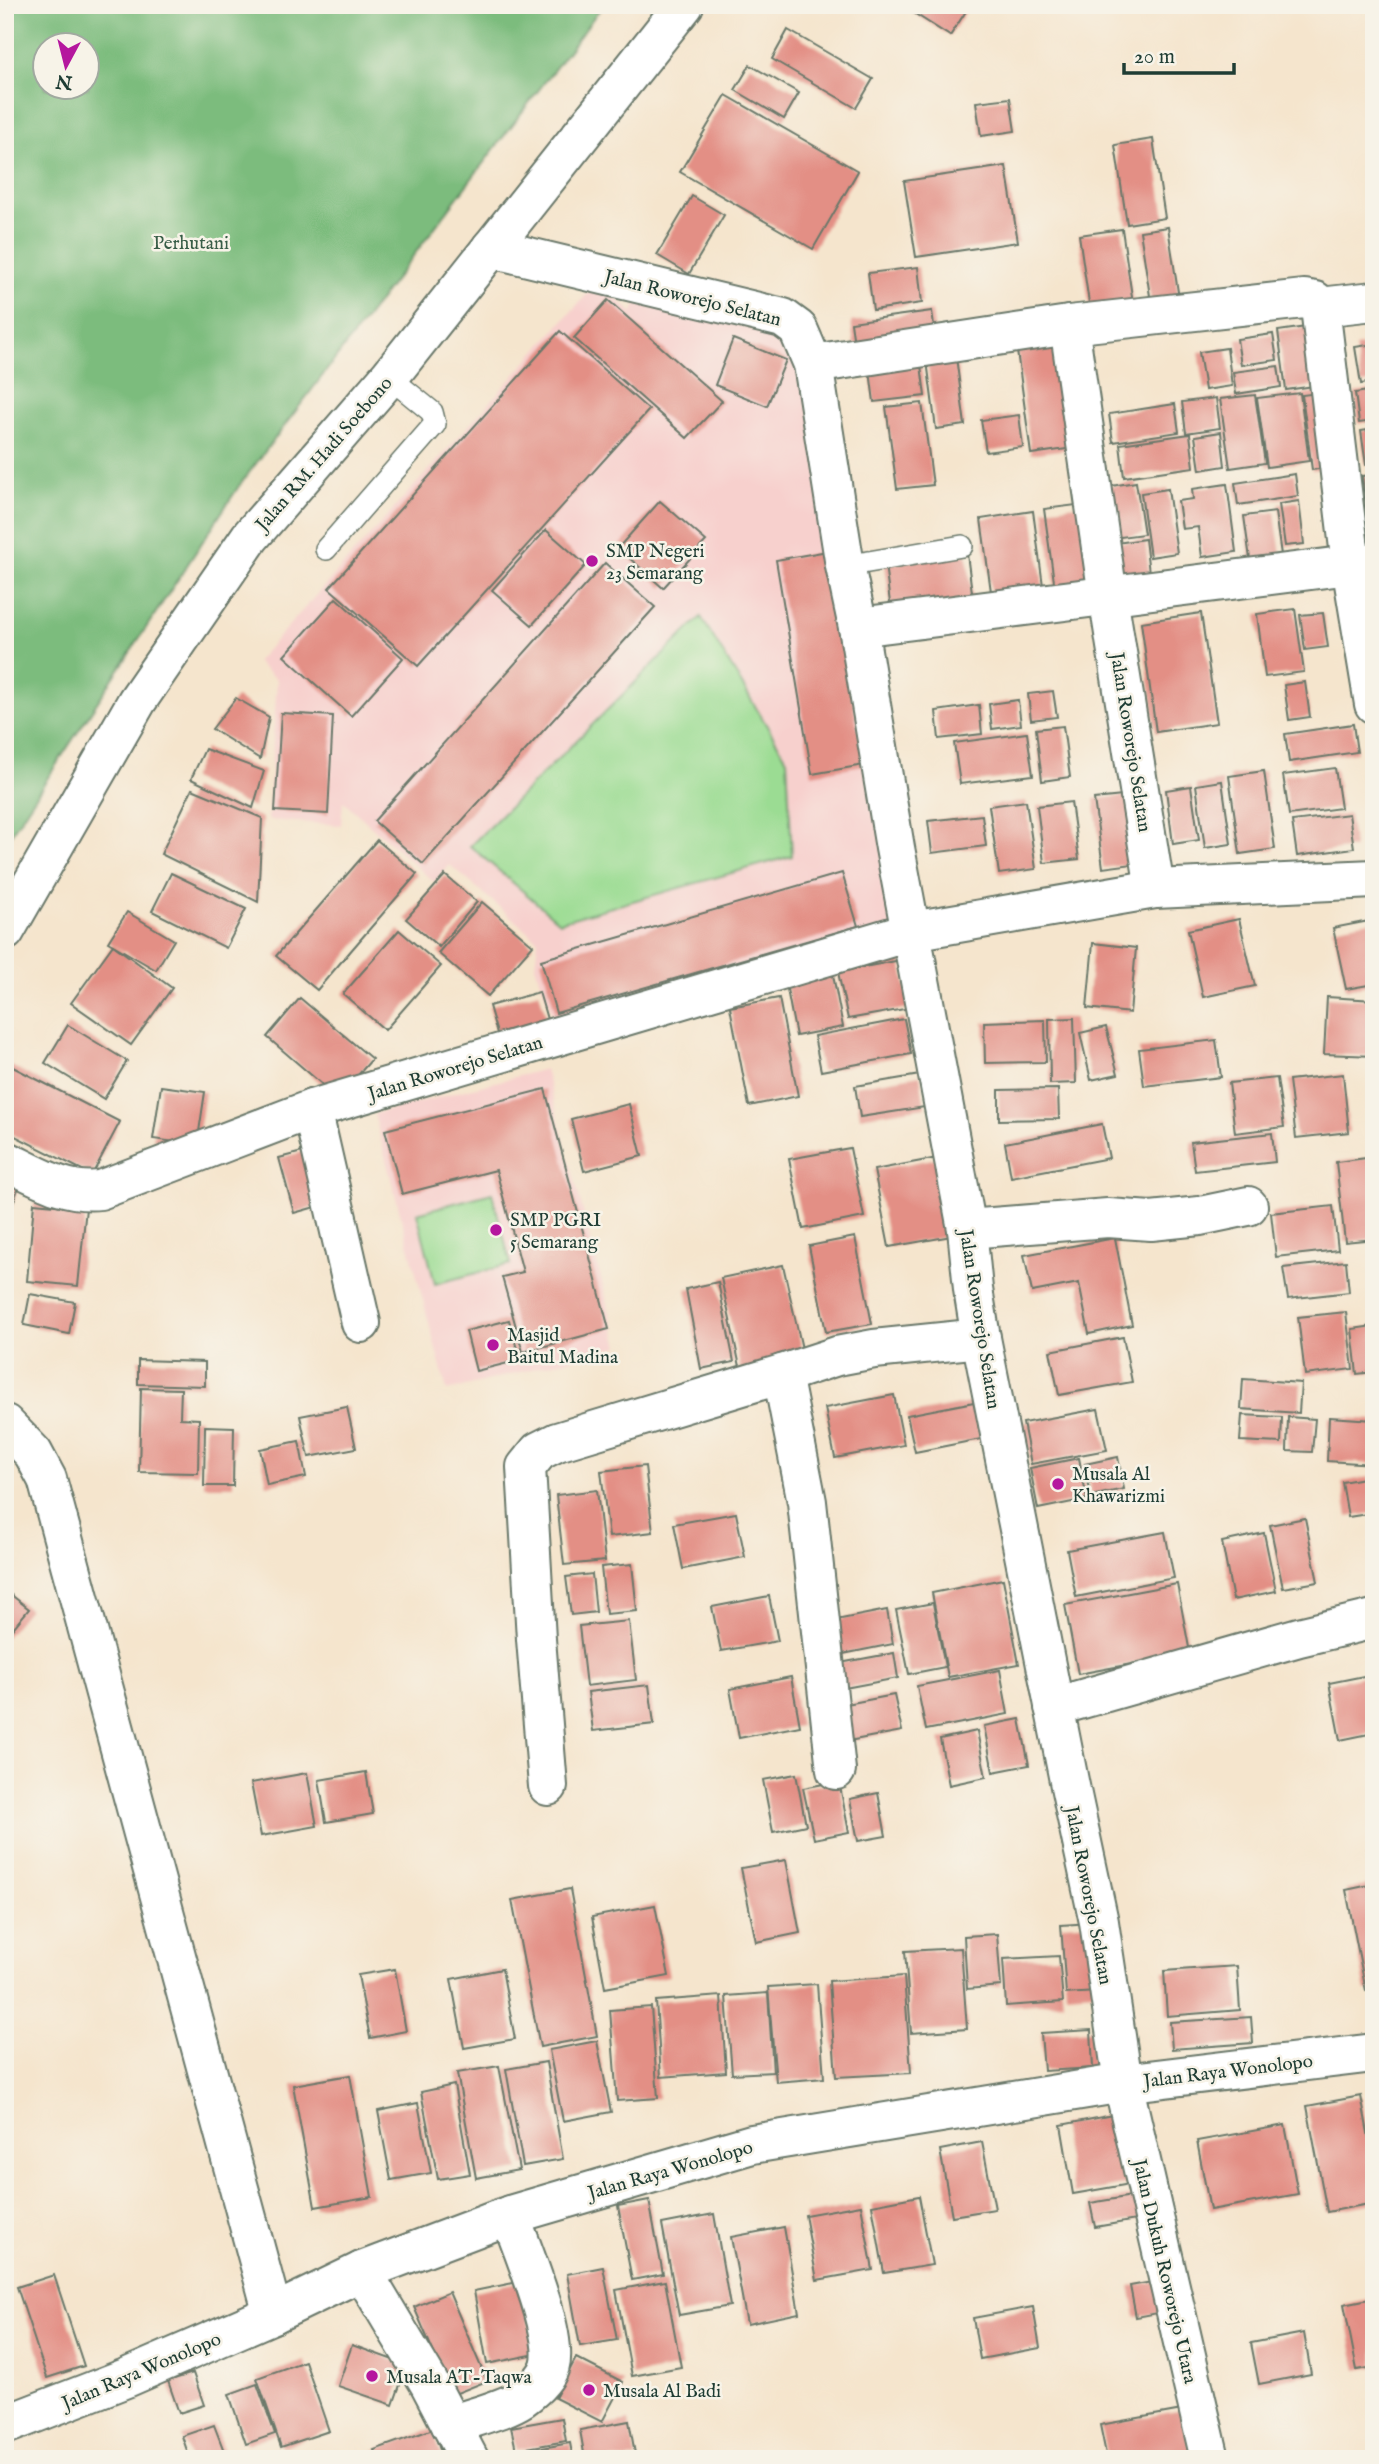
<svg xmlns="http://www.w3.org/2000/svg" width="1379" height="2464" font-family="'IM FELL English',serif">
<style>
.built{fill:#f7d0cd}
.green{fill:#9bdc93;stroke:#5d8c64;stroke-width:2}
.forest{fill:#7cbc7d;stroke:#4e7c58;stroke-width:2;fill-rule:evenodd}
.building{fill:#e38f85}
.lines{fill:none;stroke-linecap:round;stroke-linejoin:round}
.lane-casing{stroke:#6a786a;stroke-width:24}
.street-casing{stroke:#6a786a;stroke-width:42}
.primary-casing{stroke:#6a786a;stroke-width:42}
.lane{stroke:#fff;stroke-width:21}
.street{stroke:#fff;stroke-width:38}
.primary{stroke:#fff;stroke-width:38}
.poi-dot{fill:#b5179e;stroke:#f7f3e8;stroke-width:2.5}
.labels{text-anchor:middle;stroke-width:5;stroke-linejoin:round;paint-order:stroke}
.park-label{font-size:19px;fill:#385d47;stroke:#f7f3e8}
.street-label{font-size:19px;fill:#1f3d34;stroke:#f7f3e8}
.poi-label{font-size:19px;fill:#1f3d34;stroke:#f7f3e8;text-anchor:start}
</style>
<rect width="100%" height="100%" fill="#f7f3e8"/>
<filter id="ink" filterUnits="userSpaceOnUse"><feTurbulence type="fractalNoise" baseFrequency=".0143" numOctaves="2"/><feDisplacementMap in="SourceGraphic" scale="14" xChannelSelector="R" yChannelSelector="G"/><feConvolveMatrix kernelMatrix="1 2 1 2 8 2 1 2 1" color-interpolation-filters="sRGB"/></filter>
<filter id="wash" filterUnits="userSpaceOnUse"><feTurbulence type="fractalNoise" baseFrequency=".00686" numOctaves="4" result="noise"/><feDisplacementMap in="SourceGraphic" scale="28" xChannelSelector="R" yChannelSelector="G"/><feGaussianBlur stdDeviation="1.57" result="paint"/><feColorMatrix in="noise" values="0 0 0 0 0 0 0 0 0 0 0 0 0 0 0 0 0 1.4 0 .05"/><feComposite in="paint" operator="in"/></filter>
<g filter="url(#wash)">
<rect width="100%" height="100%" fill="#f5e5cd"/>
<!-- built -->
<g class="built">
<path d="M598 282 633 313 637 300 799 340 913 921 554 1020 535 965 538 940 450 865 434 882 343 801 341 825 268 820 277 680 256 662Z"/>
<path d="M545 1069 619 1346 447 1391 374 1114Z"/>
</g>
<!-- green -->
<g class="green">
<path d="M701 617 787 759 792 856 559 922 470 846Z"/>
<path d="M492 1193 511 1264 435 1284 417 1213Z"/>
</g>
<!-- forest -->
<path class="forest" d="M5 5H603L239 486 5 843ZM46 46H88V88H46Z"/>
<g id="blocks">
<!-- building -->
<g class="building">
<path d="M912 5H970L950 36 909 10Z"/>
<path d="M788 30 873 79 856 108 772 59Z"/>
<path d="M750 65 799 93 784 119 735 90Z"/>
<path d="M726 95 858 171 813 249 680 172Z"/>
<path d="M1010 98 1015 131 981 136 976 102Z"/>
<path d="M1153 139 1165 218 1127 224 1115 145Z"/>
<path d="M1006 166 1018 242 916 257 904 181Z"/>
<path d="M692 196 724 215 689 274 657 255Z"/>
<path d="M1168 227 1180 305 1152 309 1140 231Z"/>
<path d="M1122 229 1133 303 1090 310 1079 235Z"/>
<path d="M918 267 922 303 873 310 868 273Z"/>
<path d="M608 300 722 401 687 438 574 338Z"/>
<path d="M932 311 935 334 854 345 851 322Z"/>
<path d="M1313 326 1321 385 1286 390 1278 331Z"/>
<path d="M560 331 649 410 418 666 329 588Z"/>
<path d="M1273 334 1277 360 1241 365 1237 339Z"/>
<path d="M733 339 786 360 767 406 715 385Z"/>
<path d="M1374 344V382L1361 384 1355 347Z"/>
<path d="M1060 345 1074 448 1031 454 1017 351Z"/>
<path d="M1227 348 1232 386 1205 390 1199 352Z"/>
<path d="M956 357 965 425 936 429 927 361Z"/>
<path d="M921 365 925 396 874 402 870 371Z"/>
<path d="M1278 366 1281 387 1236 394 1233 372Z"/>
<path d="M1374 390V421L1359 423 1355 393Z"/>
<path d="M1325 392 1336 466 1312 470 1302 395Z"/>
<path d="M1300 393 1309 461 1267 467 1257 398Z"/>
<path d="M1255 395 1265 463 1230 468 1220 399Z"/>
<path d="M1216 398 1220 428 1186 433 1182 402Z"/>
<path d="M922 403 933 485 897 489 886 407Z"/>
<path d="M1175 404 1179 432 1113 442 1109 414Z"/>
<path d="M1019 415 1023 447 986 452 981 420Z"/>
<path d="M1374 429V464L1366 465 1361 431Z"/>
<path d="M1221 432 1225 466 1200 470 1195 436Z"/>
<path d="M1190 434 1194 467 1124 477 1120 444Z"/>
<path d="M1295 474 1298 496 1238 505 1235 483Z"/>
<path d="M1374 475V549L1372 550 1362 476Z"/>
<path d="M1136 482 1144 534 1113 538 1105 487Z"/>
<path d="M1227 484 1236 552 1202 557 1198 527 1182 529 1178 501 1193 499 1192 489Z"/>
<path d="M1168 489 1177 553 1150 557 1141 493Z"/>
<path d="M660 501 706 541 663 588 618 548Z"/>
<path d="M1299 501 1304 544 1285 546 1279 504Z"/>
<path d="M1084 504 1095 584 1055 589 1044 509Z"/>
<path d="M1033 511 1044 593 992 599 981 519Z"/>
<path d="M1275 512 1281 555 1250 559 1244 516Z"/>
<path d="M546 530 586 565 532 625 492 590Z"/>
<path d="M1145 539 1149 573 1121 577 1116 543Z"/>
<path d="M828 551 864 765 812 774 776 560Z"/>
<path d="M967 554 973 600 891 611 885 564Z"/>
<path d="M605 563 655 607 423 864 374 821Z"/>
<path d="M336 598 403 658 351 716 284 656Z"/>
<path d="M1295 609 1304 672 1265 677 1257 614Z"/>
<path d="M1201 613 1217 723 1156 732 1141 622Z"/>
<path d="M1323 613 1328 647 1305 650 1300 615Z"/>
<path d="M1305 682 1310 717 1289 720 1284 685Z"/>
<path d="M1053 691 1057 717 1031 720 1028 694Z"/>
<path d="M236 698 269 717 260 759 212 729Z"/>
<path d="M1018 700 1021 725 992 729 989 704Z"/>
<path d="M979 705 982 734 939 739 936 711Z"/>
<path d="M281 713 333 716 328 814 275 811Z"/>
<path d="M1353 724 1357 752 1289 762 1285 734Z"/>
<path d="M1063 726 1070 777 1042 781 1036 729Z"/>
<path d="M1027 733 1033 775 960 784 954 743Z"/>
<path d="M205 749 264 771 253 808 191 779Z"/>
<path d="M1335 768 1341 808 1289 815 1283 775Z"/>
<path d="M1264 771 1275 849 1240 854 1229 776Z"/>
<path d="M1222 781 1231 844 1205 848 1196 785Z"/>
<path d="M1191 786 1199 840 1173 844 1166 790Z"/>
<path d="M192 789 262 818 258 902 161 854Z"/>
<path d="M1132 795 1141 863 1103 868 1094 799Z"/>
<path d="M1026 801 1036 869 999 874 989 806Z"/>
<path d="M1071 802 1079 859 1044 863 1037 806Z"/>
<path d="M1349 814 1354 848 1297 856 1292 821Z"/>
<path d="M982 815 986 846 932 853 928 821Z"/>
<path d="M377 840 417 874 317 990 276 956Z"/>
<path d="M171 873 246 909 226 948 152 911Z"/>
<path d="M842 873 858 926 556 1013 541 960Z"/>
<path d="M445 875 477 902 439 947 406 919Z"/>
<path d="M482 902 533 945 488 996 438 953Z"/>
<path d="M127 912 174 940 156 970 108 942Z"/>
<path d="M1239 919 1255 986 1203 997 1188 930Z"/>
<path d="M1374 920V984L1346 989 1333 928Z"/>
<path d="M399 930 441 966 385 1030 343 994Z"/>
<path d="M1093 943 1136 948 1130 1013 1087 1008Z"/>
<path d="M113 945 172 988 131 1045 71 1003Z"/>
<path d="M901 960 910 1008 848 1019 838 972Z"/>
<path d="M833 975 843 1027 796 1036 786 984Z"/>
<path d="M539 992 549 1026 499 1040 489 1006Z"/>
<path d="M1327 997 1374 1000V1056L1324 1054Z"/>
<path d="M300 998 372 1059 338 1098 267 1037Z"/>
<path d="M779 998 798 1096 749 1106 730 1007Z"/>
<path d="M1074 1018 1076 1083 1050 1084 1049 1019Z"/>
<path d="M904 1019 911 1054 821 1071 814 1036Z"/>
<path d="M1045 1020 1046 1062 985 1063 984 1022Z"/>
<path d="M68 1025 127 1061 104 1099 45 1063Z"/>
<path d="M1106 1027 1118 1074 1091 1080 1080 1033Z"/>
<path d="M1216 1040 1221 1077 1144 1086 1139 1049Z"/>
<path d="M5 1063 120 1122 92 1175 5 1131Z"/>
<path d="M1343 1074 1349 1132 1296 1138 1289 1080Z"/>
<path d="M920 1075 925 1107 860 1117 855 1086Z"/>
<path d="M1277 1078 1284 1127 1235 1133 1229 1083Z"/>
<path d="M161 1086 205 1092 197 1145 153 1139Z"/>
<path d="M545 1089 609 1329 523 1352 502 1277 523 1272 496 1170 402 1194 385 1130Z"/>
<path d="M1058 1089 1059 1119 999 1120V1090Z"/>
<path d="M629 1104 642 1156 584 1171 571 1119Z"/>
<path d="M1102 1124 1109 1158 1011 1177 1005 1143Z"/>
<path d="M1272 1133 1275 1162 1195 1171 1191 1142Z"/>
<path d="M318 1148 333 1202 294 1213 279 1158Z"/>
<path d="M850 1148 864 1217 803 1229 789 1159Z"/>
<path d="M948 1156 963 1234 889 1247 874 1170Z"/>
<path d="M1374 1157V1239L1345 1242 1336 1162Z"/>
<path d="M5 1178 20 1183 6 1224H5Z"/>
<path d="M34 1203 86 1208 78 1286 27 1281Z"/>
<path d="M1333 1206 1338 1250 1276 1257 1271 1213Z"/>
<path d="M855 1237 872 1324 826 1332 809 1246Z"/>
<path d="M1115 1238 1132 1325 1089 1334 1079 1283 1032 1292 1024 1255Z"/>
<path d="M1346 1261 1349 1292 1288 1299 1283 1268Z"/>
<path d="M783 1265 805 1362 742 1376 721 1278Z"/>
<path d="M718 1282 734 1362 701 1369 686 1289Z"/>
<path d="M30 1294 75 1302 69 1334 24 1325Z"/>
<path d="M1346 1312 1353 1369 1305 1375 1298 1317Z"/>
<path d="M509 1320 520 1360 476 1371 466 1331Z"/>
<path d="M1374 1326V1372L1357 1374 1352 1329Z"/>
<path d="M1123 1337 1132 1382 1059 1395 1050 1351Z"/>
<path d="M138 1360 205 1362V1386L138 1384Z"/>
<path d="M1243 1379 1301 1383 1299 1413 1241 1409Z"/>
<path d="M141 1388 181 1389 180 1418 199 1419 198 1473 139 1472Z"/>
<path d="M894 1395 904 1445 835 1458 825 1408Z"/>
<path d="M974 1402 981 1439 915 1452 907 1415Z"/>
<path d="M347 1407 356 1448 309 1457 300 1416Z"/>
<path d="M1098 1409 1107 1450 1031 1464 1023 1423Z"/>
<path d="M1242 1415 1282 1417 1281 1443 1240 1441Z"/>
<path d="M1288 1417 1315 1419 1312 1452 1287 1451Z"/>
<path d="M1329 1417 1374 1420V1464L1327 1461Z"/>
<path d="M205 1426 234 1427 233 1486H204Z"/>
<path d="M299 1441 306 1477 267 1485 260 1449Z"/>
<path d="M1118 1457 1124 1489 1091 1496 1085 1464Z"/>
<path d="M1079 1458 1087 1499 1038 1509 1030 1468Z"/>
<path d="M645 1466 653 1532 609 1537 601 1471Z"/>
<path d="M1369 1477 1374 1513 1348 1517 1342 1482Z"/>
<path d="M597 1490 605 1561 564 1565 556 1495Z"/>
<path d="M736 1513 745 1557 683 1569 674 1524Z"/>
<path d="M1305 1518 1318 1582 1283 1588 1270 1525Z"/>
<path d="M1165 1532 1174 1578 1076 1597 1067 1550Z"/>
<path d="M1264 1533 1276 1591 1233 1600 1222 1542Z"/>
<path d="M632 1564 637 1611 606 1614 601 1567Z"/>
<path d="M592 1574 596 1612 571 1615 566 1577Z"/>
<path d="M1003 1579 1019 1664 948 1677 932 1593Z"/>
<path d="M1177 1584 1190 1653 1078 1674 1065 1605Z"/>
<path d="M5 1590 29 1609 5 1638Z"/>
<path d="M769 1596 778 1641 721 1651 712 1607Z"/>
<path d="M933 1603 945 1667 909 1674 896 1610Z"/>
<path d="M887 1610 893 1644 838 1655 831 1621Z"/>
<path d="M629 1621 636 1680 586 1686 579 1626Z"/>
<path d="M894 1653 898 1678 834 1690 829 1665Z"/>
<path d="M1000 1670 1008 1714 926 1730 917 1686Z"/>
<path d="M1374 1674V1733L1340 1740 1329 1683Z"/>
<path d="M791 1677 800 1726 739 1738 730 1689Z"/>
<path d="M649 1685 654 1724 593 1731 588 1692Z"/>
<path d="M894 1695 902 1731 843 1742 836 1706Z"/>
<path d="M1020 1719 1029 1765 993 1772 984 1726Z"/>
<path d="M977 1731 986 1777 949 1785 940 1739Z"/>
<path d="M366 1772 373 1814 326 1822 319 1780Z"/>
<path d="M307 1773 317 1826 261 1836 251 1783Z"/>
<path d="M796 1774 806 1825 773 1832 763 1780Z"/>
<path d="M839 1781 849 1832 814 1839 803 1788Z"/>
<path d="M878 1793 886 1836 858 1841 850 1799Z"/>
<path d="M1374 1847V1878H1373L1367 1849Z"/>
<path d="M786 1860 800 1933 756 1942 741 1868Z"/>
<path d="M1374 1884V1989L1366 1991 1346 1890Z"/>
<path d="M570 1889 597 2036 540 2047 512 1900Z"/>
<path d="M655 1905 669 1976 605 1988 592 1917Z"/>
<path d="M1091 1923 1096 1992 1066 1994 1061 1925Z"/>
<path d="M997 1934 1001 1986 967 1989 964 1936Z"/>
<path d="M961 1948 967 2029 911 2033 905 1951Z"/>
<path d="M1059 1956 1063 2002 1006 2006 1003 1959Z"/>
<path d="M1237 1966 1240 2010 1167 2016 1164 1971Z"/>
<path d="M395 1969 406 2031 370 2038 358 1975Z"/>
<path d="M502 1969 515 2039 464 2048 451 1979Z"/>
<path d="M904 1976 911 2073 836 2077 829 1981Z"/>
<path d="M817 1984 824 2078 776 2082 768 1987Z"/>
<path d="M768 1993 773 2072 732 2074 726 1996Z"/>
<path d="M721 1996 726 2072 661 2077 656 2001Z"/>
<path d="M651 2007 658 2098 617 2101 610 2010Z"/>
<path d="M1251 2017 1253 2043 1172 2049 1170 2022Z"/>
<path d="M1091 2030 1093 2068 1044 2071 1041 2033Z"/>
<path d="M597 2041 611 2112 563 2121 549 2050Z"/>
<path d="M546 2062 563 2159 523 2166 506 2069Z"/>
<path d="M499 2066 519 2170 476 2178 457 2073Z"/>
<path d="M350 2075 372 2197 315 2207 293 2085Z"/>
<path d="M454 2085 470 2174 438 2179 421 2092Z"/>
<path d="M1361 2096 1374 2165V2203L1327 2212 1307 2106Z"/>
<path d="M418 2103 431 2173 391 2180 378 2111Z"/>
<path d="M1123 2113 1136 2183 1073 2194 1061 2125Z"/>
<path d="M1285 2125 1298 2194 1210 2210 1197 2141Z"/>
<path d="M982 2142 995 2209 952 2216 940 2150Z"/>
<path d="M1138 2195 1142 2219 1095 2227 1090 2203Z"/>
<path d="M919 2196 932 2265 884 2273 872 2205Z"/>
<path d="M649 2200 663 2274 632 2280 618 2206Z"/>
<path d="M861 2205 873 2270 817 2280 805 2215Z"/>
<path d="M714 2214 730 2306 679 2315 662 2224Z"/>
<path d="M784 2227 799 2313 747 2324 731 2237Z"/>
<path d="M603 2267 617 2340 580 2346 567 2274Z"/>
<path d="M54 2275 84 2366 47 2378 17 2287Z"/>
<path d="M1163 2280 1168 2311 1136 2317 1130 2286Z"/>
<path d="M523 2281 536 2354 487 2364 474 2291Z"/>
<path d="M665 2281 681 2367 632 2376 616 2290Z"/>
<path d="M449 2292 487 2381 452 2395 414 2307Z"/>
<path d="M1374 2298V2367L1357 2370 1344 2304Z"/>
<path d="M1033 2307 1040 2348 980 2359 973 2318Z"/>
<path d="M1304 2333 1311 2374 1259 2384 1251 2343Z"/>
<path d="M352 2345 407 2365 393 2405 338 2386Z"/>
<path d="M576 2358 623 2382 602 2422 555 2398Z"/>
<path d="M305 2361 329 2431 281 2447 257 2378Z"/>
<path d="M193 2373 204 2405 179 2413 168 2381Z"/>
<path d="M257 2384 275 2434 246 2444 229 2394Z"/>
<path d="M1182 2410 1191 2457 1107 2459 1100 2425Z"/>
<path d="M562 2418 566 2441 516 2450 511 2427Z"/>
<path d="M629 2421 636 2459H585L580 2430Z"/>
<path d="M214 2425 227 2459H190L182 2436Z"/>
<path d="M433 2429 443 2459H378L374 2450Z"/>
<path d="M570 2443 573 2459H516L515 2453Z"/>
</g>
</g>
</g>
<g filter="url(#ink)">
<use href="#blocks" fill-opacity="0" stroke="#6a786a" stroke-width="2"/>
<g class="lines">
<defs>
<g id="lane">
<path d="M326 549 435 424 432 412 389 377"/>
<path d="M845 566 962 546"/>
</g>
<g id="street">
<path d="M491 248 783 318 798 329 813 364 845 566 858 627 895 848 967 1229 973 1289 981 1338 1070 1786 1099 1922 1123 2083 1210 2459"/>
<path d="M1320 307 1351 565 1374 704"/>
<path d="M1069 325 1108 596 1155 889"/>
<path d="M813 364 1069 325 1304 299 1315 301 1320 307 1374 301"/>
<path d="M858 627 1374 562"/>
<path d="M312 1109 361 1323"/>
<path d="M5 1160C36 1175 65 1194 100 1190L312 1109 912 931 1155 889 1374 879"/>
<path d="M967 1229 1108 1218 1151 1221 1200 1216 1248 1206"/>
<path d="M782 1374 837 1356 874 1349 981 1338"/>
<path d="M5 1424 33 1453 47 1479 273 2314"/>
<path d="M1054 1707 1299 1637 1374 1619"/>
<path d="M548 1786 536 1639 526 1467 539 1451 557 1442 782 1374 807 1502 836 1770"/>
<path d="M362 2271 429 2383 469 2459"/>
<path d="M5 2425 126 2378 273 2314 362 2271 510 2215 752 2144 1123 2083 1374 2053"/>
<path d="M451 2425C472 2417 504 2410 522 2398 533 2390 546 2379 550 2366 559 2335 521 2247 510 2215"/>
</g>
<path id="primary" d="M5 931 137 701 250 537 389 377 684 5"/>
</defs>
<!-- lane casing -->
<use href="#lane" class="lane-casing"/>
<!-- street casing -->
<use href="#street" class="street-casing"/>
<!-- primary casing -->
<use href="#primary" class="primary-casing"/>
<!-- lane -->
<use href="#lane" class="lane"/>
<!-- street -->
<use href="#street" class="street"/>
<!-- primary -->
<use href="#primary" class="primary"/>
</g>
</g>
<!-- markers -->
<g class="poi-dot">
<circle cx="592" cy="561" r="7"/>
<circle cx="496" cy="1230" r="7"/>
<circle cx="493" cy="1345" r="7"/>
<circle cx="1058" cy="1484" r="7"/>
<circle cx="372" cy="2376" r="7"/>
<circle cx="589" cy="2390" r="7"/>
</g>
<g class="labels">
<!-- park labels -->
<g class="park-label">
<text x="191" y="249">Perhutani</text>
</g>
<!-- street labels -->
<g class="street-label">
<text transform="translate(693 297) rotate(14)" y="7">Jalan Roworejo Selatan</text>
<text transform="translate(323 453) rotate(-49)" y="7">Jalan RM. Hadi Soebono</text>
<text transform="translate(1132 742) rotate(81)" y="7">Jalan Roworejo Selatan</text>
<text transform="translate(455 1067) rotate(-17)" y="7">Jalan Roworejo Selatan</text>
<text transform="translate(981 1319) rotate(81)" y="7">Jalan Roworejo Selatan</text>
<text transform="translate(1090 1895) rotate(79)" y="7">Jalan Roworejo Selatan</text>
<text transform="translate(1228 2070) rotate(-7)" y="7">Jalan Raya Wonolopo</text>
<text transform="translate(670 2169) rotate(-16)" y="7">Jalan Raya Wonolopo</text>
<text transform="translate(1166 2271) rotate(77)" y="7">Jalan Dukuh Roworejo Utara</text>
<text transform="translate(141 2370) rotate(-23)" y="7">Jalan Raya Wonolopo</text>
</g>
<!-- poi labels -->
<g class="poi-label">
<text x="606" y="557">SMP Negeri<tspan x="606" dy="22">23 Semarang</tspan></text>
<text x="510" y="1226">SMP PGRI<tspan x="510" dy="22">5 Semarang</tspan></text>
<text x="507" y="1341">Masjid<tspan x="507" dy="22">Baitul Madina</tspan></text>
<text x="1072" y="1480">Musala Al<tspan x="1072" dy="22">Khawarizmi</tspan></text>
<text x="386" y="2383">Musala AT-Taqwa</text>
<text x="603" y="2397">Musala Al Badi</text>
</g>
</g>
<!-- margin -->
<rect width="1379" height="2464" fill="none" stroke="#f7f3e8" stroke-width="28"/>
<!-- north arrow -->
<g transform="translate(66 66) rotate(187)"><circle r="33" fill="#f7f3e8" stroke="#a1aaa0" stroke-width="2"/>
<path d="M0-5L12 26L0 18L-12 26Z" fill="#b5179e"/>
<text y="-10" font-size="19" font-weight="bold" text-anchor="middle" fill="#1f3d34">N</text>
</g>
<!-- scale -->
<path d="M1124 63v10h110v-10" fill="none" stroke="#1f3d34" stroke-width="3.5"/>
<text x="1134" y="63" font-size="21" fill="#1f3d34" stroke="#f7f3e8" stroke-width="5" paint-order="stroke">20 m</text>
</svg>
